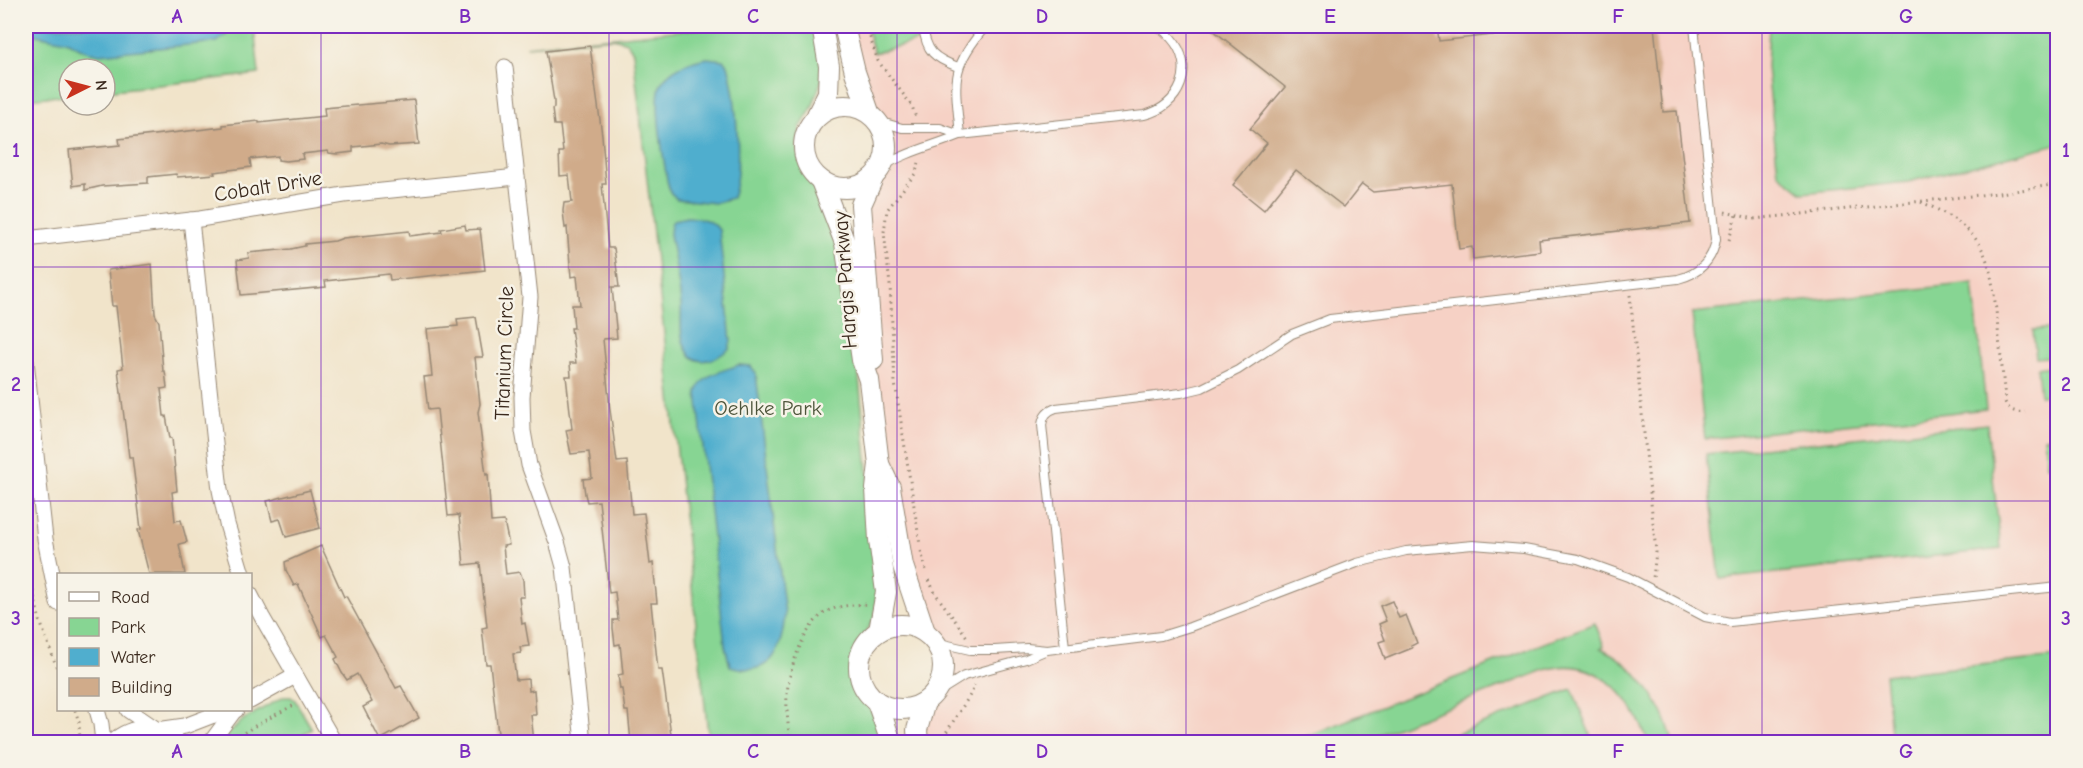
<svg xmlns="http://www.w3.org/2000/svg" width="2083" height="768" font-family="'Comic Neue',sans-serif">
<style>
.built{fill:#f6d1c5}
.green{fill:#87d593;stroke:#618058;stroke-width:1.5}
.water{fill:#50aece;stroke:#466c76;stroke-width:1.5}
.building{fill:#d0ab8a}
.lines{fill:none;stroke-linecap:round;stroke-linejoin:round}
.service-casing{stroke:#968774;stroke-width:10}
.minor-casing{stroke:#968774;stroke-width:17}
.tertiary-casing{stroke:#968774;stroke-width:22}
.path{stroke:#968774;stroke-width:3;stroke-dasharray:1.5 4.5;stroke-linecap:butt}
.service{stroke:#fff;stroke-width:8}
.minor{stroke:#fff;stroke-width:15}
.tertiary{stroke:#fff;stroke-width:20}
.grid{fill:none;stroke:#7b2cbf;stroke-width:1.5;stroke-opacity:0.55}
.labels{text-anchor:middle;stroke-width:5;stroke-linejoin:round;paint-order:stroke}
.street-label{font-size:21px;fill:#3b2a1e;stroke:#f7f3e8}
.park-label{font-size:21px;fill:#4e553b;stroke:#f7f3e8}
.neatline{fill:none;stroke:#7b2cbf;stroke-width:2}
.grid-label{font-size:20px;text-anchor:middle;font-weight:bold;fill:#7b2cbf}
</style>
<rect width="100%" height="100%" fill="#f7f3e8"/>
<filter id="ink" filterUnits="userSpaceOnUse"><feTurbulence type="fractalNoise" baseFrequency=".0167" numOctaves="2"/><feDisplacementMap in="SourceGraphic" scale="12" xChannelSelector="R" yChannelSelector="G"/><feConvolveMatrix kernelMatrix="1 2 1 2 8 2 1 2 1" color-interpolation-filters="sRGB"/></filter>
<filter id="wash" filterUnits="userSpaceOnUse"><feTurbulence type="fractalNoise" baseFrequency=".008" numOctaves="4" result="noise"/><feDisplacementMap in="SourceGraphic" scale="24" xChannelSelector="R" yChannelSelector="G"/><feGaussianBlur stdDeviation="1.35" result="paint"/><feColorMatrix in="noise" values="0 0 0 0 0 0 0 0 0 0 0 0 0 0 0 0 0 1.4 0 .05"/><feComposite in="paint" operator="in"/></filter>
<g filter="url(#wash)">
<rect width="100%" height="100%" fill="#f1e4ca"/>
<!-- built -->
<path class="built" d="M844 26H2057V742H918L941 681 944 667 941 653 929 636 879 464 862 237 873 178 882 167 886 154 887 143 885 133 878 121 869 112Z"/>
<!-- green -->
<g class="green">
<path d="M26 26H254L259 74 105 91V69H69V95L26 99Z"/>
<path d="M723 26H818L824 73 812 108 800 128 797 147 800 161 817 192 837 239 857 357 878 574 875 617 857 648 853 668 858 687 875 716 886 742H709L633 52 627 42 613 38 526 46Z"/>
<path d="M866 26H923L925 39 874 53Z"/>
<path d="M1769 26H2055L2058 52 2057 144 1908 182 1803 193 1778 173 1767 67Z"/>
<path d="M1973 283 1986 409 1705 439 1692 313Z"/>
<path d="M2057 328V356L2036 358 2033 330Z"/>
<path d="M2057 365V394L2040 396 2037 368Z"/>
<path d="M1987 424 2001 549 1720 579 1706 454Z"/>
<path d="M2057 436V465L2047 466 2044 438Z"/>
<path d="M1595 623 1604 646 1601 648C1638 666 1663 703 1673 742H1648C1632 696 1595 652 1542 671L1360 742H1292Z"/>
<path d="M2057 657V742H1892L1885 675Z"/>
<path d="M1572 689 1593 742H1436Z"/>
<path d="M283 697H291L295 700 312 729 289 742H220L244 719Z"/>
</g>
<!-- water -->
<g class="water">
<path d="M29 26H227L226 35 217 42 100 54 86 51 66 41 36 35 31 31Z"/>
<path d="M707 58 723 60 728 65C736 94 743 170 732 198L715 203 677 199 670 192 667 180C664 160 652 97 662 82 672 67 691 61 707 58Z"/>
<path d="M687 217C700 218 712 219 719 230L728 312 731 341 729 349C708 366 688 367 682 336 680 326 682 314 681 304 679 280 674 257 670 234L671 224 674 220Z"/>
<path d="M739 365 751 366 756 374 785 614C782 649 773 679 730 666L725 646 697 393C701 374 723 371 739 365Z"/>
</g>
<g id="blocks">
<!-- building -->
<g class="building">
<path d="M1208 26H1437L1439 41 1573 26H1654L1663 112 1677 111 1690 223 1539 240 1540 251 1473 259 1472 247 1459 249 1452 184 1373 192 1362 184 1344 207 1296 170 1264 210 1233 185 1267 143 1250 129 1285 87Z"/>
<path d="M590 46 602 135 606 184H602L608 248H614L619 287H612L617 338 603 339 610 410 617 462 627 461 632 514 644 513 650 564 653 563 657 603H651L658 670H662L672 742H631L628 711H625L622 689H620L618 675 623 674 620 644 615 645 613 628V620H618L615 592 609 593 599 501 587 502 585 494 583 479 592 478 589 452 571 454 566 430 572 429 566 376H571L570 363H576L571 328H574L572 305H580L577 276 571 277 567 227 565 228 563 211 564 203 572 202 569 175 560 176 559 152H563L560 125H554L552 109 554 108V101L546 51Z"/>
<path d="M414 100 419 144 389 146 381 144 353 147V152L337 154 329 153 328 151 302 154 303 159 286 161 278 160V156L250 159 251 167 214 172 215 174 177 177 176 174 148 177V183L102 186 85 190V184L73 186 69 150 120 145 119 139 223 127V125L259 121V123L325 116 324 108Z"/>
<path d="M465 225 466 230 480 229 485 270 390 280 389 274 325 281 326 287 241 295 237 260 249 258 248 253 291 249 305 246V244L335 241 343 238 409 231 410 236 442 232 441 229Z"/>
<path d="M152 264 155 314 159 322 163 371H165L167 388 161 389 164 416H166L170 438H172L177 491 172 492 175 521 181 520 187 542 179 544 185 574H149L138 530 141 529 132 457H129L118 369 123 368 116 306H112L108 270Z"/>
<path d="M476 317 483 357H475L480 404 478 412 486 475 488 474 491 522 504 521 509 545 503 546 506 574 520 572 523 580 524 597H519L522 624 525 623 529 646 520 647 521 653 513 654 516 680 528 679 529 691 534 690 536 715H531L534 742H499L490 664H486L482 628 487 627 480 563 464 565 459 515 448 516 437 409 428 410 424 377 432 376 427 329 458 326 457 319Z"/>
<path d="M310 490 320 528 286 537 280 519 272 521 267 501Z"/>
<path d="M321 546 344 597 346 596 396 688 401 686 419 718 380 740 363 707 372 702 357 674 347 680 342 673 335 659 338 657 326 635 322 637 298 584 294 586 286 570 285 562Z"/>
<path d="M1392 601 1399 618 1406 615 1417 643 1411 646 1412 648 1385 659 1379 642 1385 640 1379 624 1386 621 1380 606Z"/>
</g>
</g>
</g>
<g filter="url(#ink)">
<use href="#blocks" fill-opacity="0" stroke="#968774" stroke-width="1.5"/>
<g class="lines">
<defs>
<g id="service">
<path d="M923 26C926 52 934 58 958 67"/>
<path d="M878 121 902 128H940L960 135"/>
<path d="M960 135C955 81 949 69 986 26"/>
<path d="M882 167C906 152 933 146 960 135L1144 115C1180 107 1197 67 1171 38 1167 33 1162 29 1157 26"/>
<path d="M935 642 970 650H995L1027 648 1047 650 1161 636 1190 627 1357 563 1406 551 1473 545 1524 549 1578 559 1628 577 1705 617 1730 622 2058 587"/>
<path d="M1065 648 1042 425C1043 416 1047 411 1056 408L1181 393 1202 388 1238 370 1292 334 1330 319 1678 279C1699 274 1713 260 1716 239L1694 26"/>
<path d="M932 696 964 676 1026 659 1047 650"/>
</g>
<g id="minor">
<path d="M505 67 530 297 522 397 523 431 529 465 557 542 564 567 583 742"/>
<path d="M191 220 220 490 227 524 242 574"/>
<path d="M26 239 200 219 344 195 517 177"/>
<path d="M26 361 45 539 58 603"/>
<path d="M250 594 262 617 334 742"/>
<path d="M250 701 295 676"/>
<path d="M97 710 101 724 103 742"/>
<path d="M128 710 156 729"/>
<path d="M157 730 185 726 211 716 236 710"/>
<path d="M112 742C132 724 159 723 178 742"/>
<path d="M211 742 234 711"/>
</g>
<g id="tertiary">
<path d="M844 26 855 72 869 112"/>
<circle cx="845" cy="147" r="41"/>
<path d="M817 115 828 93 829 66 822 26"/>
<path d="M873 178 861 205 873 360"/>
<path d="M821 181 845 243 862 360 869 380 879 464 876 489 879 540 886 592 879 631"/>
<path d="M879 464 890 487 903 566 925 632"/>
<circle cx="901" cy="667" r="42"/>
<path d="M877 702 891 742"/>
<path d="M918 742 917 730 925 702"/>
</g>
</defs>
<!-- service casing -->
<use href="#service" class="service-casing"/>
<!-- minor casing -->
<use href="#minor" class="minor-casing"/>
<!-- tertiary casing -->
<use href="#tertiary" class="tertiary-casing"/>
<!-- path -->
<g class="path">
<path d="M866 26 878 61 912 106 916 118"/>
<path d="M919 163 915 174 887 210 884 232 890 285 895 383 920 545"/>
<path d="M1921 202C1986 230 1990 254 1997 320 2000 347 2003 375 2005 402 2009 411 2016 413 2025 412"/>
<path d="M1725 212 1754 219 2008 192 2058 184"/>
<path d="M1729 240 1736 215"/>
<path d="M1630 295 1656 552 1653 578"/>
<path d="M921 551 927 574"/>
<path d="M26 562 40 621 58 671"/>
<path d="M929 580 935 593 967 637"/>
<path d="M75 710 79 722 80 742"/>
<path d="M234 739 258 724 296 704"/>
<path d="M789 742C789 727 786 711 787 695 788 671 805 620 830 610 841 605 855 605 867 604"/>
<path d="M940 742 972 692 974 685"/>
</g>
<!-- service -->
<use href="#service" class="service"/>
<!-- minor -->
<use href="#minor" class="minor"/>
<!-- tertiary -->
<use href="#tertiary" class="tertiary"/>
</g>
</g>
<!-- grid -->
<path class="grid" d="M321 26V742M609 26V742M897 26V742M1186 26V742M1474 26V742M1762 26V742M26 267H2058M26 501H2058"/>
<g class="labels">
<!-- street labels -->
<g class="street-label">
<text transform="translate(268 186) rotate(-9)" y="7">Cobalt Drive</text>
<text transform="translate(845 280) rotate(-94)" y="7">Hargis Parkway</text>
<text transform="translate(504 353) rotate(-88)" y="7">Titanium Circle</text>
</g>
<!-- park labels -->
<g class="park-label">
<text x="768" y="415">Oehlke Park</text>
</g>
</g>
<!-- margin -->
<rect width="2083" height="768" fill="none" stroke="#f7f3e8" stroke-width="66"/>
<!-- legend -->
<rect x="57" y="573" width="195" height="138" fill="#f7f3e8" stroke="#aca397" stroke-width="1.5"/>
<rect x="69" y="592" width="30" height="9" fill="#ffffff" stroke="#aca397" stroke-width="1.5"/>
<text x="111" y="603" font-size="18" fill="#3b2a1e">Road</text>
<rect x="69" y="618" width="30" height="18" fill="#87d593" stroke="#aca397" stroke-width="1.5"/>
<text x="111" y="633" font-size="18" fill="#3b2a1e">Park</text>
<rect x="69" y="648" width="30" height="18" fill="#50aece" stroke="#aca397" stroke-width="1.5"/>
<text x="111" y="663" font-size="18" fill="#3b2a1e">Water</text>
<rect x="69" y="678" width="30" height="18" fill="#d0ab8a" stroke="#aca397" stroke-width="1.5"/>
<text x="111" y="693" font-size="18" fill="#3b2a1e">Building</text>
<!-- north arrow -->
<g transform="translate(87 87) rotate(84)"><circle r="28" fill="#f7f3e8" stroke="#aca397" stroke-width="1.5"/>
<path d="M0-4.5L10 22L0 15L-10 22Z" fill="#c8321e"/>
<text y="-9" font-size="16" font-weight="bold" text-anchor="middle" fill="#3b2a1e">N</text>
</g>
<rect x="33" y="33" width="2017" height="702" class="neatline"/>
<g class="grid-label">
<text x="177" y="23">A</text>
<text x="465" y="23">B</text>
<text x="753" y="23">C</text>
<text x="1042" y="23">D</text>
<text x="1330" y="23">E</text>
<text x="1618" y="23">F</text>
<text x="1906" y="23">G</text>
<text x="16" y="157">1</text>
<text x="2066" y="157">1</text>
<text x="16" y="391">2</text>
<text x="2066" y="391">2</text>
<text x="16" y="625">3</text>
<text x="2066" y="625">3</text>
<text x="177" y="758">A</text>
<text x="465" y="758">B</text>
<text x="753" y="758">C</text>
<text x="1042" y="758">D</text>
<text x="1330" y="758">E</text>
<text x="1618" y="758">F</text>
<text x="1906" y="758">G</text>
</g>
</svg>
